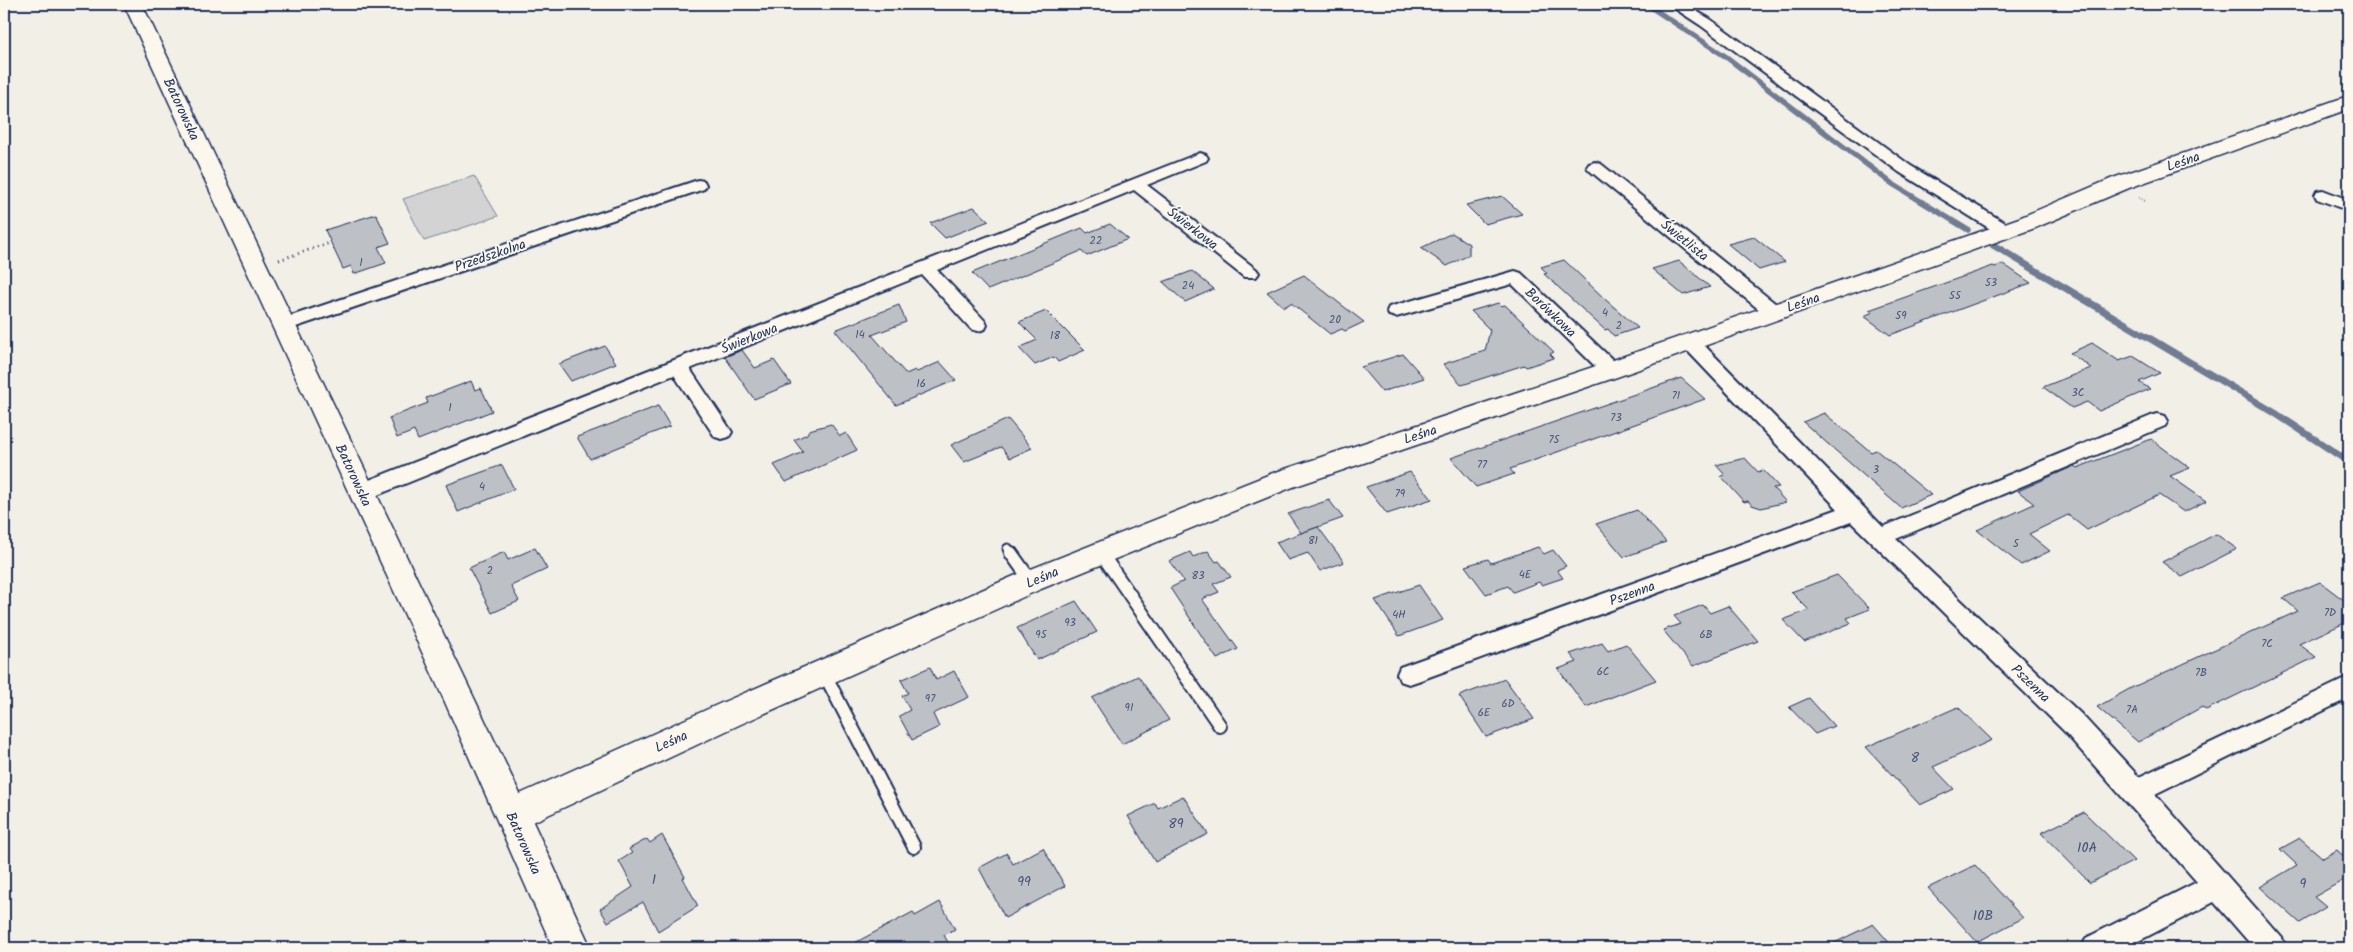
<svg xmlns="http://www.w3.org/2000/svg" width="2353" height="952" font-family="Kalam,sans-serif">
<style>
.green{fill:#d2d3d2;stroke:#768198}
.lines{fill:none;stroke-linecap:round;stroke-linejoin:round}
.stream-far1{stroke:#707b93;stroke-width:5.5}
.stream{stroke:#707b93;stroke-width:7}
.building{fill:#bdc0c4;stroke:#1b2f5e}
.lane-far1-casing{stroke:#1b2f5e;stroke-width:13}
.lane-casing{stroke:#1b2f5e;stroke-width:16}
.street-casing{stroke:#1b2f5e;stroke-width:4}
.secondary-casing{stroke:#1b2f5e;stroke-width:3}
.path-far1{stroke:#1b2f5e;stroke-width:2.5;stroke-dasharray:0.5 2.5;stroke-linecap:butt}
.path{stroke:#1b2f5e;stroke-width:3;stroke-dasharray:1 4;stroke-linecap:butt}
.lane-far1{stroke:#fbf7ec;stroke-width:9}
.lane{stroke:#fbf7ec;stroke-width:12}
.street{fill:#fbf7ec;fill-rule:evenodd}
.secondary{fill:#fbf7ec;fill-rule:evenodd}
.labels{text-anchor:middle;stroke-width:4;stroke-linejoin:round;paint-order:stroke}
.number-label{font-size:11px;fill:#445378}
.street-label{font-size:14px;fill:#1b2f5e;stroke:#fbf7ec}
.near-number-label{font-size:14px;fill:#445378}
</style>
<rect width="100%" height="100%" fill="#f2efe6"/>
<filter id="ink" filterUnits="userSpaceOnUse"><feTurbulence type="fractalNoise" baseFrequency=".02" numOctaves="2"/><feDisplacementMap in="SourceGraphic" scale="10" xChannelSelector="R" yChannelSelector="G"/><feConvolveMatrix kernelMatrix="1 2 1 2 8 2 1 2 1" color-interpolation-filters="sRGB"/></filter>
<g filter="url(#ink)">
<!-- green -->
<path class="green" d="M474 176 498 216 424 241 403 199Z"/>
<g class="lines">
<!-- stream-far1 -->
<path class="stream-far1" d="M1646 4 1725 56 1891 183 1968 230"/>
<!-- stream -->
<path class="stream" d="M1993 245 2275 413 2349 462"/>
</g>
<!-- building -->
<g class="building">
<path d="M1502 196 1522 214 1485 224 1466 205Z"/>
<path d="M974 207 989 221 945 238 930 223Z"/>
<path d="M376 214 390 243 378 247 386 263 354 274 351 266 343 269 325 230Z"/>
<path d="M1110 224 1128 239 1087 256 1081 251 988 290 972 273 1082 228 1087 233Z"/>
<path d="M1452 233 1469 244V255L1447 266 1421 248Z"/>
<path d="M1754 237 1785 262 1759 270 1728 244Z"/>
<path d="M1564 260 1607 301 1638 328 1614 336 1608 329 1605 330 1544 274 1547 273 1541 267Z"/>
<path d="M1679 261 1710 287 1683 295 1652 269Z"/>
<path d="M2003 264 2031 283 1890 335 1864 316 1873 312 1869 310 1993 266 1995 267Z"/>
<path d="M1192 271 1214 289 1185 302 1163 282Z"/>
<path d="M1304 275 1339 303 1364 322 1345 331 1342 329 1330 334 1291 303 1284 307 1267 292Z"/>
<path d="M1498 303 1501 306 1505 305 1554 352 1550 354 1554 358 1526 367 1524 365 1462 385 1443 364 1485 351 1490 330 1471 311Z"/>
<path d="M899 305 906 322 872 335 906 374 915 370 917 372 940 362 956 380 896 405 835 330Z"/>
<path d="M1046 311 1085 350 1058 362 1054 357 1035 365 1019 348 1037 340 1019 322Z"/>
<path d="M2092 343 2119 361 2133 356 2160 373 2139 382 2150 389 2099 411 2087 402 2072 408 2043 387 2091 368 2070 353Z"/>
<path d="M605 346 616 363 571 381 559 364Z"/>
<path d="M742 350 755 368 774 360 791 384 754 399 725 357Z"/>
<path d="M1403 354 1424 378 1382 392 1361 367Z"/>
<path d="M1681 378 1705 399 1510 469 1514 474 1476 487 1451 458Z"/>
<path d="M471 381 475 390 481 388 492 411 418 440 414 431 397 438 389 418 428 403 426 398Z"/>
<path d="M658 406 670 426 590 459 577 437Z"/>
<path d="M1824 413 1871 452 1876 450 1931 495 1901 508 1803 422Z"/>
<path d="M1008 419 1032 448 1010 458 1001 447 964 462 951 445Z"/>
<path d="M831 424 840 436 846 433 857 450 786 482 774 465 803 452 794 440 807 434 809 430Z"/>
<path d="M2151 439 2190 468 2170 476 2206 501 2184 512 2159 495 2087 530 2068 515 2029 534 2050 551 2021 565 1977 530 2034 504 2018 491 2074 466 2077 468Z"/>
<path d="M1745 458 1758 472 1763 470 1779 487 1773 488 1786 502 1761 508 1752 505 1748 501 1744 502 1721 476 1725 475 1716 465Z"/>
<path d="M502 465 514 489 458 512 446 485Z"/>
<path d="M1410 472 1432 499 1387 514 1366 487Z"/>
<path d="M1329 500 1343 518 1301 533 1288 514Z"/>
<path d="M1637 510 1666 542 1624 557 1596 524Z"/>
<path d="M1318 527 1344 562 1320 571 1308 553 1288 560 1276 542Z"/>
<path d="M2216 534 2237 549 2182 577 2162 562Z"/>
<path d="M1538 547 1544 554 1553 550 1566 566 1557 570 1563 578 1542 585 1539 582 1513 592 1508 586 1486 594 1465 566 1488 559 1491 563Z"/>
<path d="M535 548 547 569 511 586 519 601 492 613 469 568 504 552 508 560Z"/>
<path d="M1208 551 1216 562 1219 561 1231 577 1213 584 1219 592 1202 599 1238 649 1217 659 1170 588 1184 581 1169 561 1190 552 1193 557Z"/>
<path d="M1837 575 1870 609 1847 618 1851 623 1804 642 1783 620 1809 610 1791 592Z"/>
<path d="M2320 582 2349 604V621L2299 644 2316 657 2206 710 2202 707 2138 742 2097 707 2131 688 2298 611 2283 598Z"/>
<path d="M1419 585 1443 620 1399 636 1375 600Z"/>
<path d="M1076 601 1097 632 1037 660 1017 628Z"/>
<path d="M1703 605 1710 613 1728 606 1758 641 1693 666 1663 630 1681 624 1674 616Z"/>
<path d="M1602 643 1608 651 1626 644 1656 680 1586 707 1558 669 1577 662 1570 654Z"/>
<path d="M930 667 936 680 954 671 969 697 933 714 939 727 912 740 899 716 910 710 902 696 908 693 901 680Z"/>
<path d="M1138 676 1169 720 1122 744 1092 698Z"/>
<path d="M1505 679 1534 719 1486 737 1459 696Z"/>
<path d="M1809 698 1834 726 1815 734 1789 707Z"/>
<path d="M1958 707 1992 740 1933 767 1954 789 1920 805 1866 747Z"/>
<path d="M1183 796 1208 834 1155 862 1128 816 1155 803 1158 808Z"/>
<path d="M2084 812 2134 861 2090 883 2041 833Z"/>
<path d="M662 835 685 877 683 878 698 906 658 931 643 902 608 922 600 909 633 887 619 861 632 853 629 849 647 839 650 843Z"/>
<path d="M2300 838 2323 858 2337 850 2349 861V877L2314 897 2326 907 2300 923 2260 887 2297 865 2280 849Z"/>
<path d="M1043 848 1065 886 1005 918 979 868 1007 853 1013 864Z"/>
<path d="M1975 865 2023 918 1977 942 1928 888Z"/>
<path d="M940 902 955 929 944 935 951 948H845L913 912 915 916Z"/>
<path d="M1873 924 1894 948H1824Z"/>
</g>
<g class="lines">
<defs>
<g id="lane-far1">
<path d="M1008 549 1011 554"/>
<path d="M1101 552 1102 554"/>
</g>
<g id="lane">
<path d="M1011 553 1031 581"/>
<path d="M1101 553 1220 726"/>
<path d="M824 673 914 847"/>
</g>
<g id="street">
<path d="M1668 4H1684L1710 19 1911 166 2012 227 2015 231 2012 235H2000L1899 172 1700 25Z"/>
<path d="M1200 153 1206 155 1208 158 1206 161 1147 185 1256 269 1259 273 1256 277H1244L1134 190 937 270 985 321 987 325 985 329 978 331 971 329 922 275 690 369 732 432 729 437 722 439 715 437 674 375 370 498 362 500 354 498 351 492 354 486Z"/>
<path d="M1595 162 1601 164 1781 308 1783 312 1781 316 1774 318 1767 316 1589 170 1587 167 1589 164Z"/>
<path d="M698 180 704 181 706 185 704 189 290 329 283 331 276 329 274 325 276 321Z"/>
<path d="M2323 190 2349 200V211L2317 199 2315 195 2317 191Z"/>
<path d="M1515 271 1521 273 1618 365 1621 370 1618 375 1611 376 1604 375 1512 284 1396 317 1389 315 1387 311 1389 307Z"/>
<path d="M1690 336 1697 338 1883 527 2151 416 2158 414 2165 416 2168 421 2165 426 1896 539 2081 714 2139 777 2349 677V698L2155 794 2282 938 2286 948H2254L2214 902 2125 948H2082L2086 938 2197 882 2063 730 1851 522 1418 681 1409 684 1400 681 1397 674 1400 667 1838 509 1683 346 1680 342 1683 338Z"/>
</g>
<path id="secondary" d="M124 4H142L520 794 719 704 1021 573 1273 473 1599 365 2019 218 2113 178 2342 98 2349 96V109L2129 188 2035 228 1617 377 1293 487 1041 589 741 724 533 822 591 948H553L444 700Z"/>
</defs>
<!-- lane-far1 casing -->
<use href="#lane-far1" class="lane-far1-casing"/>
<!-- lane casing -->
<use href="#lane" class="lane-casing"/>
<!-- street casing -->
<use href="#street" class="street-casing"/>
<!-- secondary casing -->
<use href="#secondary" class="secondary-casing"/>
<!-- path-far1 -->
<path class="path-far1" d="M2139 198 2147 202"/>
<!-- path -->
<path class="path" d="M279 260 330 243"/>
<!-- lane-far1 -->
<use href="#lane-far1" class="lane-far1"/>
<!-- lane -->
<use href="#lane" class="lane"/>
<!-- street -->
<use href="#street" class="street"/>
<!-- secondary -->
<use href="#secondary" class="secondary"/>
</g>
</g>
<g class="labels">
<!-- number labels -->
<g class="number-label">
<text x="1096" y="244">22</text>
<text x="361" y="266">1</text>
<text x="1991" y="286">53</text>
<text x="1188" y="289">24</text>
<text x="1955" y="299">55</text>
<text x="1605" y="316">4</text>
<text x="1901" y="319">59</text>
<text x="1335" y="323">20</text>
<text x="1619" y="329">2</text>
<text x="860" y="338">14</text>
<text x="1055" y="339">18</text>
<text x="921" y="387">16</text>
<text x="2078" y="396">3C</text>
<text x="1676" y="399">71</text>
<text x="450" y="411">1</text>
<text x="1616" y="421">73</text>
<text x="1554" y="443">75</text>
<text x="1482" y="468">77</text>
<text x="1876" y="473">3</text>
<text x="482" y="490">4</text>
<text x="1400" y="497">79</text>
<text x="1313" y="544">81</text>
<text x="2016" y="547">5</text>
<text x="490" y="574">2</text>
<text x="1525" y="578">4E</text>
<text x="1198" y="579">83</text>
<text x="2330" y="616">7D</text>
<text x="1399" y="618">4H</text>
<text x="1070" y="626">93</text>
<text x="1041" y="638">95</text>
<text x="1706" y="638">6B</text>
<text x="2267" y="647">7C</text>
<text x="1603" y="675">6C</text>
<text x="2201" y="676">7B</text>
<text x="930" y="702">97</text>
<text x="1508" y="707">6D</text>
<text x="1129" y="711">91</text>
<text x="2132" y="713">7A</text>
<text x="1484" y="716">6E</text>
</g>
<!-- street labels -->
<g class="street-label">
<text transform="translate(182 109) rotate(65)" y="5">Batorowska</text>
<text transform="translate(2183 161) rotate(-19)" y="5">Leśna</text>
<text transform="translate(1193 228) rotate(38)" y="5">Świerkowa</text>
<text transform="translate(1685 240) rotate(39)" y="5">Świetlista</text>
<text transform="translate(490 255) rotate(-19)" y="5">Przedszkolna</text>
<text transform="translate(1803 302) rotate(-19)" y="5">Leśna</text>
<text transform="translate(1551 312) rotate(44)" y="5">Borówkowa</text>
<text transform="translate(749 338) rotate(-22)" y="5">Świerkowa</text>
<text transform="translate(1420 434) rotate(-18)" y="5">Leśna</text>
<text transform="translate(354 475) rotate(65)" y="5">Batorowska</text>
<text transform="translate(1042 577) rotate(-23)" y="5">Leśna</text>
<text transform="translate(1632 593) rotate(-20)" y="5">Pszenna</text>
<text transform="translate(2031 683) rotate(44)" y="5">Pszenna</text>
<text transform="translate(671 741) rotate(-24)" y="5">Leśna</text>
<text transform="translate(524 843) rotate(66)" y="5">Batorowska</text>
</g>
<!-- near-number labels -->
<g class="near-number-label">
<text x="1915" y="762">8</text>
<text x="1176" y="828">89</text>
<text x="2087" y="852">10A</text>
<text x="654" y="884">1</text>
<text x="1024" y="886">99</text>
<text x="2303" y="888">9</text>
<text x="1983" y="920">10B</text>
</g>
</g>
<!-- margin -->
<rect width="2353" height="952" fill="none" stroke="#fbf7ec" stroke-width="20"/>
<rect x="10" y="10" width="2333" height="932" fill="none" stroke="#1b2f5e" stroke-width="2" filter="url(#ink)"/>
</svg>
